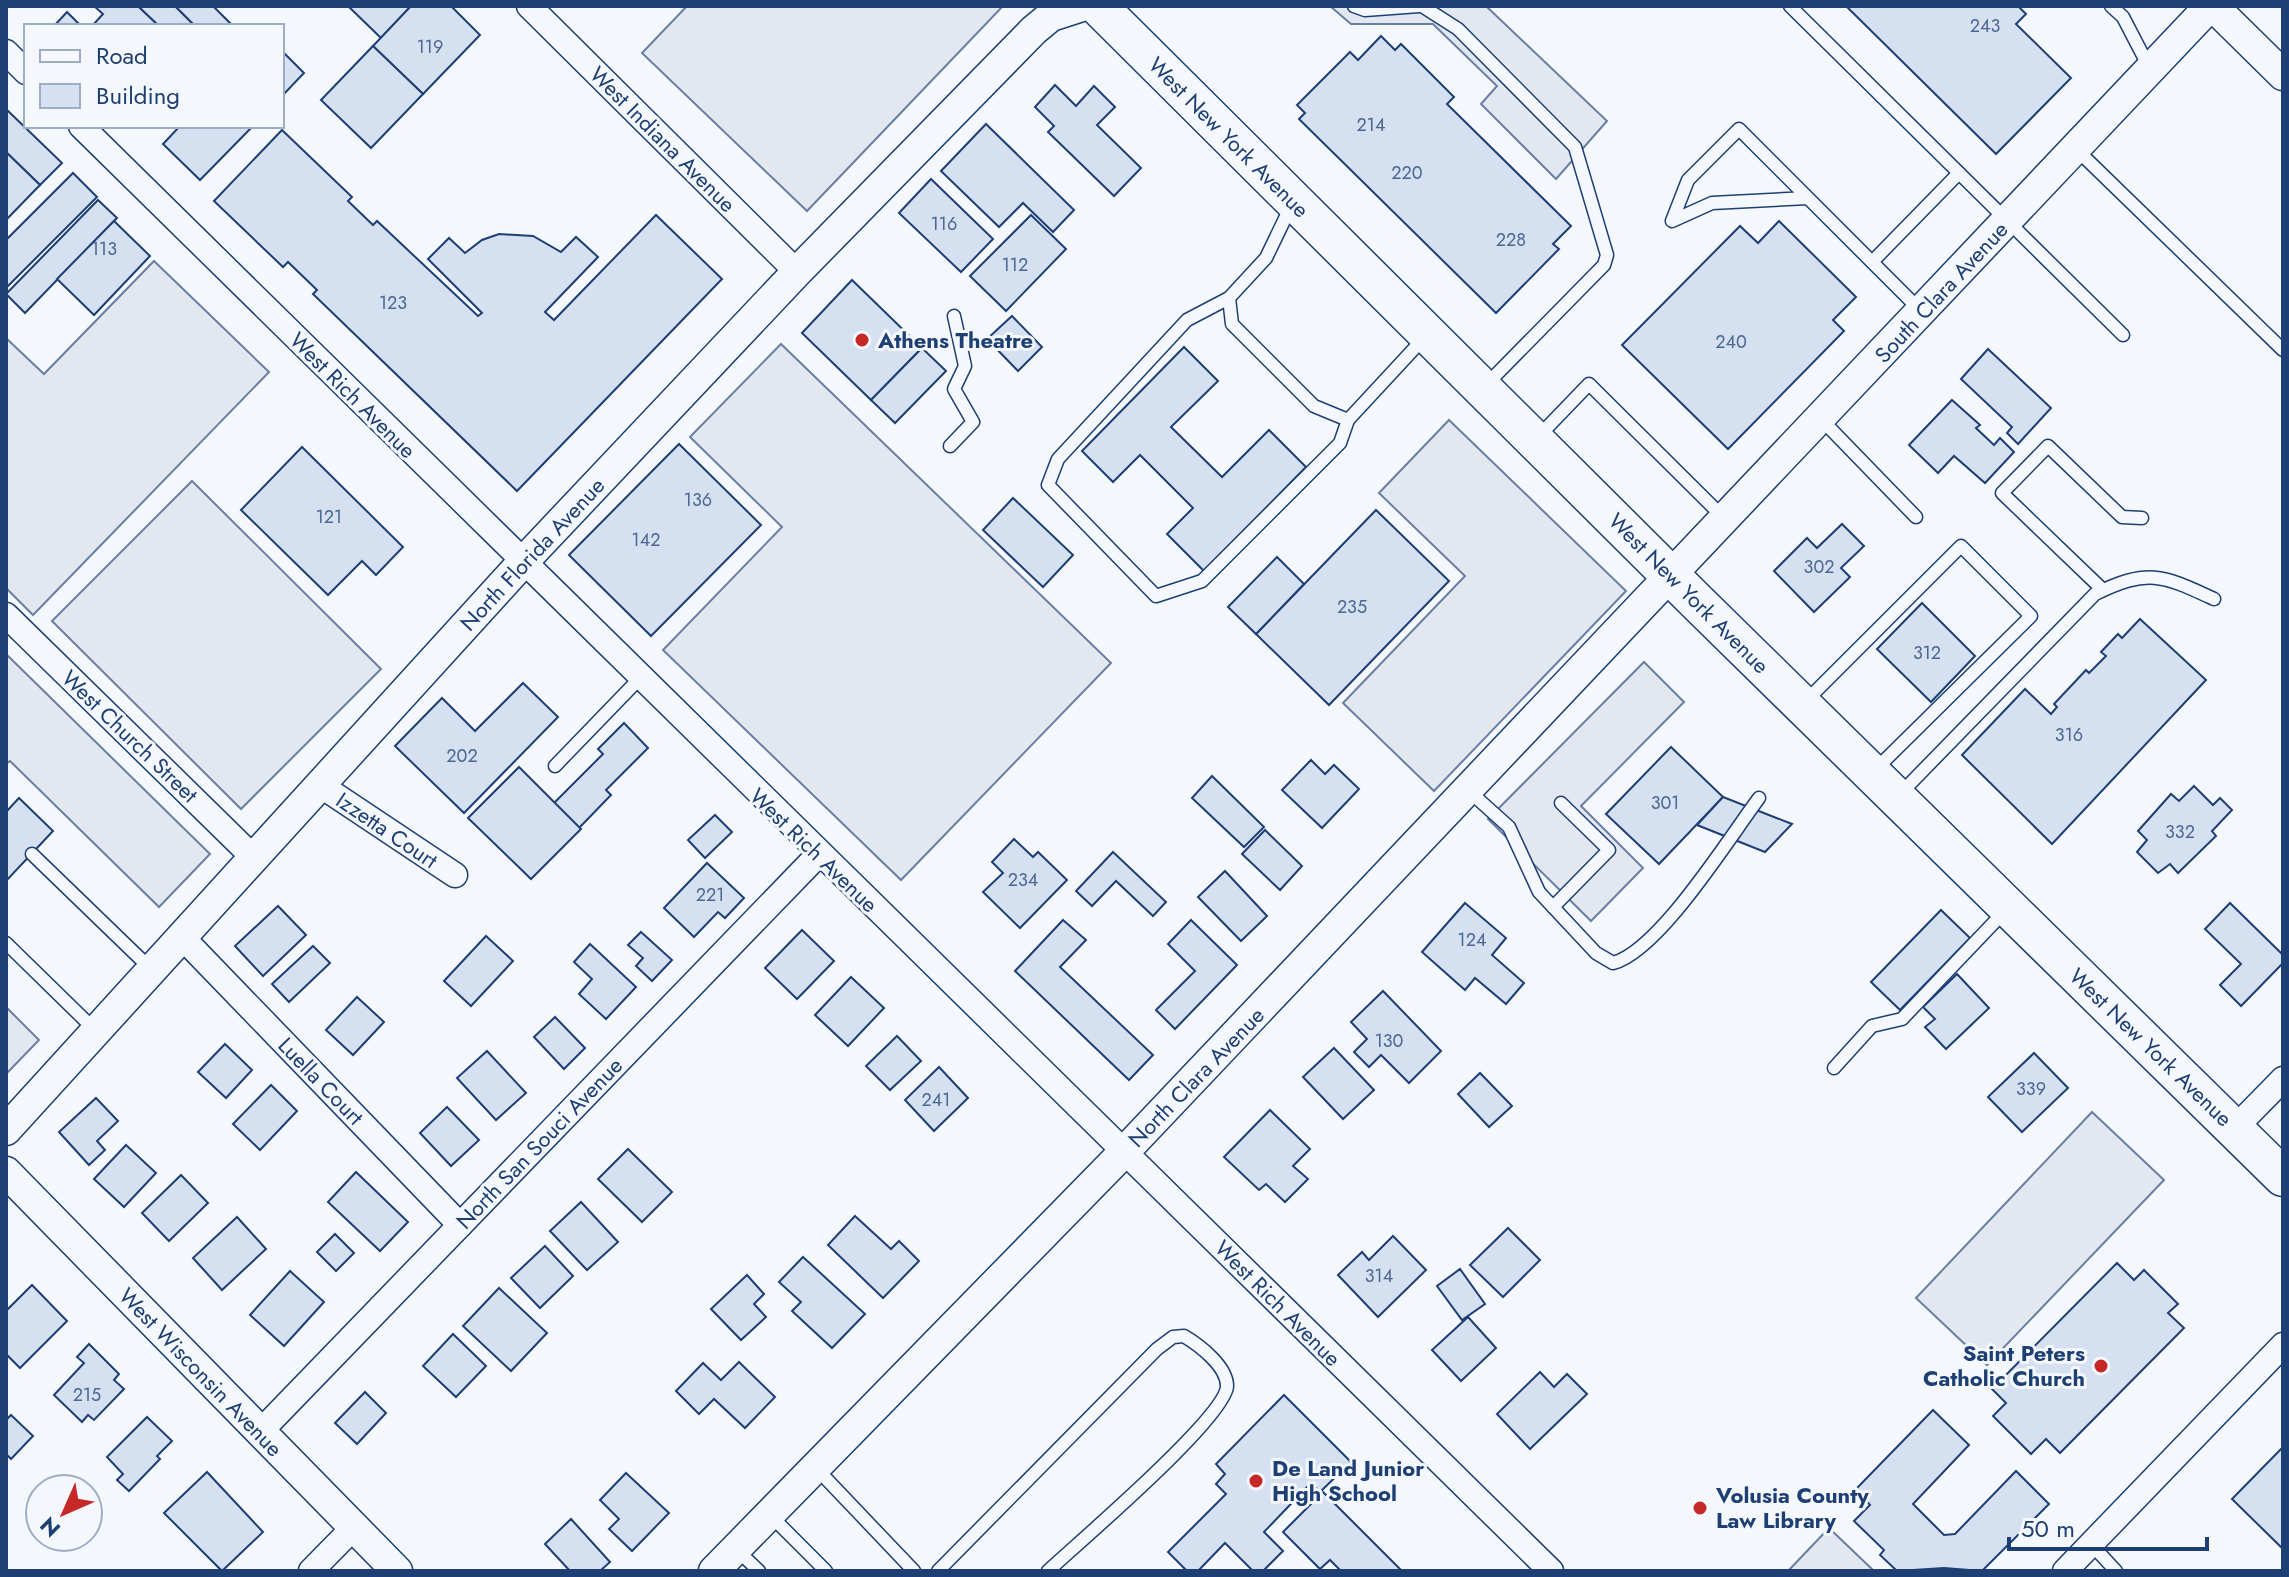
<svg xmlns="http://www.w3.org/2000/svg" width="2289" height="1577" font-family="Jost,sans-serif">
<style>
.parking{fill:#e3e8f0;stroke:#687fa3;stroke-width:2}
.building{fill:#d5e0f0;stroke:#1d3f73;stroke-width:2}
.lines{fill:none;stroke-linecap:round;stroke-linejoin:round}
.service-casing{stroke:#1d3f73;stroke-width:15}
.minor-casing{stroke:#1d3f73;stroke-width:27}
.tertiary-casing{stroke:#1d3f73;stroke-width:33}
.primary-casing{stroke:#1d3f73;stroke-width:41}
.service{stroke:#f4f7fb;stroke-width:12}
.minor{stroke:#f4f7fb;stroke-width:24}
.tertiary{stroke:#f4f7fb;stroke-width:30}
.primary{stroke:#f4f7fb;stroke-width:38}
.poi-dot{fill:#c62828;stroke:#f4f7fb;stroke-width:3}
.labels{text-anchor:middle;stroke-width:6;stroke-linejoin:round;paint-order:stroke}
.number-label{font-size:18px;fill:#4b6792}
.street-label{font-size:22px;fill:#1d3f73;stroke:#f4f7fb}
.poi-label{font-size:22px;font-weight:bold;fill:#1d3f73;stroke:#f4f7fb;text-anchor:start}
</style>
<rect width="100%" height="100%" fill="#f4f7fb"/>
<!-- parking -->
<g class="parking">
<path d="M687 6H1003L807 211 642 53Z"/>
<path d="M1330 6H1486L1607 121 1556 179 1481 104 1497 86 1433 24H1351Z"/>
<path d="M154 261 269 372 33 615 6 588V338L44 374Z"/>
<path d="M781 344 1111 663 901 880 663 650 782 527 690 437Z"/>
<path d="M1449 420 1626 591 1434 791 1343 703 1465 576 1379 493Z"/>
<path d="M192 481 381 669 241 809 52 621Z"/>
<path d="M6 654 210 854 159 907 10 761 6 764Z"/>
<path d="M1644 662 1684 702 1581 806 1643 868 1591 921 1488 819Z"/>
<path d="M6 1007 39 1040 6 1074Z"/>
<path d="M2092 1112 2164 1180 1987 1365 1916 1298Z"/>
<path d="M1829 1528 1874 1571H1788Z"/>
</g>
<!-- building -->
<g class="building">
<path d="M94 6H138L159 26H92L103 14Z"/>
<path d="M138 6H175L195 26H159Z"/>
<path d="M175 6H213L233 26H195Z"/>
<path d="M348 6H411L381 38Z"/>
<path d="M411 6H451L480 35 423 94 373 46Z"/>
<path d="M1846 6H2018L2026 14 2016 24 2071 78 1996 154Z"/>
<path d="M67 12 81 26H54Z"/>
<path d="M1381 36 1395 50 1401 44 1454 97 1447 104 1571 226 1553 244 1559 249 1496 313 1299 119 1305 113 1297 105 1350 52 1358 60Z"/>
<path d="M373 46 423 94 371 148 321 100Z"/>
<path d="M282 51 304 73 282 96Z"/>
<path d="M1055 85 1076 106 1094 86 1115 107 1097 125 1141 168 1114 196 1048 132 1054 126 1035 107Z"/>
<path d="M6 109 62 163 40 185 6 152Z"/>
<path d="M986 124 1074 210 1053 232 1023 203 999 227 941 171Z"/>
<path d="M180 126H253L200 180 163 144Z"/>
<path d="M282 130 352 197 348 201 373 225 377 221 478 316 482 313 428 259 449 238 465 253 482 240 499 234 533 236 561 252 576 237 598 257 545 312 554 320 656 215 722 279 517 491 313 294 317 290 288 262 283 267 214 201Z"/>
<path d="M6 152 40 185 6 220Z"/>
<path d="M73 173 97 197 6 288V240Z"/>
<path d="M931 179 993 239 961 272 899 213Z"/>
<path d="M98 200 117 218 25 313 6 294Z"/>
<path d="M1031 215 1066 249 1006 311 970 276Z"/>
<path d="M114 221 150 256 94 315 57 279Z"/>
<path d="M1779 221 1856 297 1833 320 1844 331 1728 449 1622 345 1740 226 1758 243Z"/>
<path d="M852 280 922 348 871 400 802 333Z"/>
<path d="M1012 316 1042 347 1018 371 987 339Z"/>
<path d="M1184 347 1218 381 1171 427 1222 477 1269 430 1306 467 1204 571 1167 534 1193 508 1140 455 1113 482 1082 451Z"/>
<path d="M922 348 946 371 895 423 871 400Z"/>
<path d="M1988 349 2051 408 2018 444 2007 433 2012 427 1961 379Z"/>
<path d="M1952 400 1980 425 1976 428 1994 445 2000 438 2014 452 1985 483 1954 456 1938 473 1909 445Z"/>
<path d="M679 444 761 525 651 636 569 555Z"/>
<path d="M302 447 403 547 376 575 362 561 328 595 241 510Z"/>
<path d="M1013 498 1073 555 1043 587 983 530Z"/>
<path d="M1376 510 1449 581 1329 705 1256 634Z"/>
<path d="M1842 524 1864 546 1841 568 1850 577 1814 612 1774 571 1807 538 1817 548Z"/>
<path d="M1277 557 1304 584 1256 634 1228 607Z"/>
<path d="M1922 603 1975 656 1931 702 1877 649Z"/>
<path d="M2140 619 2206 680 2052 844 1962 755 2025 689 2051 714 2057 707 2054 704 2086 670 2089 673 2106 656 2101 652 2118 634 2122 638Z"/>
<path d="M523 683 558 717 464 813 395 746 442 698 475 731Z"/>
<path d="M624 723 648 748 606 790 611 795 579 828 554 803 603 754 598 749Z"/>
<path d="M1671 747 1723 797 1659 864 1606 814Z"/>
<path d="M1311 760 1325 774 1334 765 1359 789 1322 828 1282 790Z"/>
<path d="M519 767 581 829 531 879 468 818Z"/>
<path d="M1212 776 1264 827 1244 847 1192 798Z"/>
<path d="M2194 786 2213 805 2220 798 2232 810 2212 831 2216 836 2178 873 2170 864 2158 873 2137 852 2147 840 2138 831 2171 794 2179 801Z"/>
<path d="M1723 797 1792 824 1765 852 1697 825Z"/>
<path d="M19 798 53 831 6 881V812Z"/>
<path d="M715 815 732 832 705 858 688 840Z"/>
<path d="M1265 830 1302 866 1280 890 1242 854Z"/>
<path d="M1014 839 1033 857 1038 852 1067 880 1020 928 983 892 1003 873 992 862Z"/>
<path d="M1113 852 1166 902 1153 916 1116 881 1092 906 1076 891Z"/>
<path d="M707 863 744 898 725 918 718 912 694 937 664 908Z"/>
<path d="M1225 871 1267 916 1241 941 1198 897Z"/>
<path d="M1465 903 1506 938 1492 955 1524 983 1506 1004 1475 978 1465 990 1422 952Z"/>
<path d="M2230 903 2283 955V963L2241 1006 2220 985 2241 964 2205 929Z"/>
<path d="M278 906 306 935 263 976 235 946Z"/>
<path d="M1941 910 1970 938 1900 1010 1871 982Z"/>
<path d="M1063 920 1086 940 1060 967 1153 1055 1129 1080 1015 971Z"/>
<path d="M1191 920 1237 965 1175 1029 1156 1010 1195 971 1168 944Z"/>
<path d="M802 930 834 961 797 999 765 968Z"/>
<path d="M641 932 672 960 652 981 636 966 643 958 628 945Z"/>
<path d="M486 936 513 961 471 1006 444 981Z"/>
<path d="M590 944 636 987 606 1019 579 994 592 979 574 962Z"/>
<path d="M313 946 330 963 289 1002 272 984Z"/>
<path d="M1957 974 1989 1008 1946 1049 1925 1027 1935 1019 1923 1007Z"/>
<path d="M851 977 884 1008 848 1046 815 1015Z"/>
<path d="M1383 991 1441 1051 1409 1083 1381 1055 1369 1067 1354 1052 1367 1039 1351 1022Z"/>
<path d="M357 997 384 1022 353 1055 326 1030Z"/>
<path d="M555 1017 585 1048 564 1069 534 1037Z"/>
<path d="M897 1036 921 1061 890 1090 866 1066Z"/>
<path d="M225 1044 252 1070 226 1098 198 1072Z"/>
<path d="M1334 1048 1374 1090 1343 1119 1303 1077Z"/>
<path d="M487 1051 526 1093 496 1120 457 1078Z"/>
<path d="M2034 1053 2068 1088 2022 1132 1988 1097Z"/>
<path d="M939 1067 968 1098 934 1131 905 1100Z"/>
<path d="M1480 1073 1512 1106 1489 1127 1458 1094Z"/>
<path d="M271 1085 297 1111 260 1150 233 1124Z"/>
<path d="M96 1098 118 1121 97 1141 105 1150 89 1165 59 1132Z"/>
<path d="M447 1107 479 1140 451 1166 420 1133Z"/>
<path d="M1270 1110 1310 1149 1293 1166 1308 1179 1285 1202 1266 1184 1259 1190 1224 1157Z"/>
<path d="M126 1145 156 1173 124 1207 94 1179Z"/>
<path d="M628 1149 672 1192 642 1222 598 1179Z"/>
<path d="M356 1172 408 1222 380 1251 328 1202Z"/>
<path d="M181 1175 208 1203 169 1241 142 1213Z"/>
<path d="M581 1202 618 1242 587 1270 550 1231Z"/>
<path d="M855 1216 891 1249 899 1241 919 1261 883 1298 828 1245Z"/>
<path d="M237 1217 266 1249 222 1290 193 1258Z"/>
<path d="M1508 1228 1540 1260 1503 1297 1470 1265Z"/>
<path d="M335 1234 354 1253 336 1271 317 1252Z"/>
<path d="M1393 1236 1426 1270 1378 1317 1338 1275 1362 1252 1369 1260Z"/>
<path d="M545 1246 573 1276 540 1308 511 1278Z"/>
<path d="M803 1257 865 1314 832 1348 792 1311 801 1302 779 1282Z"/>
<path d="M2117 1263 2134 1280 2144 1270 2178 1304 2168 1313 2184 1328 2060 1453 2046 1439 2031 1454 1993 1416 2006 1403 1992 1389Z"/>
<path d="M1460 1269 1485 1304 1462 1320 1437 1286Z"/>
<path d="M290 1271 324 1302 284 1346 250 1315Z"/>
<path d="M747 1275 764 1294 754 1304 766 1317 741 1340 711 1309Z"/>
<path d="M32 1285 67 1321 20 1368 6 1354V1311Z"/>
<path d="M499 1288 547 1333 511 1371 463 1326Z"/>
<path d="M1468 1317 1496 1348 1461 1381 1432 1350Z"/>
<path d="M453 1334 486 1366 456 1397 423 1366Z"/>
<path d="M89 1344 119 1374 114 1380 124 1389 94 1420 88 1415 82 1422 54 1395 84 1363 77 1357Z"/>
<path d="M739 1362 775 1397 745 1428 714 1399 699 1414 676 1391 703 1363 721 1380Z"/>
<path d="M1540 1372 1554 1387 1567 1374 1587 1394 1530 1449 1497 1414Z"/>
<path d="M365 1392 386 1413 357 1444 335 1423Z"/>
<path d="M1284 1395 1351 1462 1320 1492 1311 1483 1264 1532 1283 1551 1263 1571H1253L1225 1543 1198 1571H1187L1168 1552 1226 1494 1216 1484 1225 1474 1216 1464Z"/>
<path d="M1933 1410 1969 1445 1913 1504 1944 1535 1955 1534 2016 1471 2049 1504 1982 1571 1944 1568 1897 1571 1880 1555 1884 1550 1854 1521 1870 1505 1856 1489Z"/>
<path d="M11 1415 33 1436 11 1459 6 1454V1420Z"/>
<path d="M147 1417 172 1441 157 1456 160 1459 129 1491 117 1480 123 1474 107 1457Z"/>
<path d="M2283 1447V1549L2232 1499Z"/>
<path d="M207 1472 263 1532 222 1571 164 1513Z"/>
<path d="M626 1473 669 1513 632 1551 609 1529 619 1519 600 1500Z"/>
<path d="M1323 1492 1402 1571H1341L1330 1560 1320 1569 1283 1532Z"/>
<path d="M571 1519 610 1562 600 1571H570L545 1544Z"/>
</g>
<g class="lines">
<defs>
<g id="service">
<path d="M1354 6 1365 10 1419 6"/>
<path d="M1422 6 1458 29 1575 147 1607 255 1604 265 1484 387"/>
<path d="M1790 6 2123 335"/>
<path d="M2111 6 2123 17 2149 67"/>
<path d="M2076 149 2283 350"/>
<path d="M1808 198 1712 203 1672 221 1688 180 1739 129 1920 310"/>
<path d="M1292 204 1266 258 1229 298 1232 324 1314 406 1348 420 1424 338"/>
<path d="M1872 262 1959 173"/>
<path d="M1229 298 1187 320 1058 459 1048 485 1156 596 1202 581 1340 443 1348 420"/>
<path d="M1821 419 1916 517"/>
<path d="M1537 438 1589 384 1724 518"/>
<path d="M950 446 973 422 954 389 965 366 954 316"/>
<path d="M2103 590 2002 493 2048 446 2122 517 2142 518"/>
<path d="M1806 701 1961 546 2031 616 1874 771"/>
<path d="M555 766 640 678"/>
<path d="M1469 791 1509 827 1539 892 1596 953 1613 963C1659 951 1729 838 1759 798"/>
<path d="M1899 795 2095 594C2149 568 2162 575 2214 599"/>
<path d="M32 854 152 970"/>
<path d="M1553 907 1609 850 1561 803"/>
<path d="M6 943 96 1031"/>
<path d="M1834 1068 1872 1026 1902 1019 2005 911"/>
<path d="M815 1467 914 1571"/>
<path d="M769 1514 826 1571"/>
<path d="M2091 1544 2116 1571"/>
<path d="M736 1549 759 1571"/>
<path d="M938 1571 1157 1349 1173 1337 1184 1336C1199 1345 1227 1366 1227 1386 1226 1417 1078 1543 1048 1571"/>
</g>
<g id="minor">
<path d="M529 6 797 272"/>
<path d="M6 52 26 72"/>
<path d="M81 126 1551 1571"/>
<path d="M6 615 254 858"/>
<path d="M320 785 455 875"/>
<path d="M182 937 460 1225"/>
<path d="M2234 1129 2283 1079"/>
<path d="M260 1432 818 855"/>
<path d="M311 1571 354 1527"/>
<path d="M2065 1571 2283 1345"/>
</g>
<g id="tertiary">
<path d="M2213 6 2283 75"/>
<path d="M6 1130 523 562 797 272 1034 30 1051 16 1082 6"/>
<path d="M6 1172 397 1571"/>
<path d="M714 1571 1124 1152 2210 6"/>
</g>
<path id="primary" d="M1098 6 1696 601 2283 1177"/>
</defs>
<!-- service casing -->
<use href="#service" class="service-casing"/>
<!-- minor casing -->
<use href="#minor" class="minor-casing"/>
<!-- tertiary casing -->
<use href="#tertiary" class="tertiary-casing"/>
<!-- primary casing -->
<use href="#primary" class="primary-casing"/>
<!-- service -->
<use href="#service" class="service"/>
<!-- minor -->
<use href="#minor" class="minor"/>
<!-- tertiary -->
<use href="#tertiary" class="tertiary"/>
<!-- primary -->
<use href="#primary" class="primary"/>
</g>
<!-- markers -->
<g class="poi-dot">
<circle cx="862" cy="340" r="8"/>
<circle cx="2101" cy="1366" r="8"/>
<circle cx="1256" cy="1481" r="8"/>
<circle cx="1700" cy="1508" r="8"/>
</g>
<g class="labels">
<!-- number labels -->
<g class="number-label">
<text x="1985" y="32">243</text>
<text x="430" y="53">119</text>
<text x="1371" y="131">214</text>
<text x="1407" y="179">220</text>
<text x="944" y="230">116</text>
<text x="1511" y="246">228</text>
<text x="104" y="255">113</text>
<text x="1015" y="271">112</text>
<text x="393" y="309">123</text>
<text x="1731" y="348">240</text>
<text x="698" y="506">136</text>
<text x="329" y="523">121</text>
<text x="646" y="546">142</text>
<text x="1819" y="573">302</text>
<text x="1352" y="613">235</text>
<text x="1927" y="659">312</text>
<text x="2069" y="741">316</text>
<text x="462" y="762">202</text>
<text x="1665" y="809">301</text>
<text x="2180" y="838">332</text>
<text x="1023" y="886">234</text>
<text x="710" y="901">221</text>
<text x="1472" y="946">124</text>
<text x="1389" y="1047">130</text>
<text x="2031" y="1095">339</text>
<text x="936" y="1106">241</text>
<text x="1379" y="1282">314</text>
<text x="87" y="1401">215</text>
</g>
<!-- street labels -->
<g class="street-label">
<text transform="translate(1229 137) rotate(45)" y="8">West New York Avenue</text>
<text transform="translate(663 139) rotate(45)" y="8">West Indiana Avenue</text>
<text transform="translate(1941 292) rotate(-47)" y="8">South Clara Avenue</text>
<text transform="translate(353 395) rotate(45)" y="8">West Rich Avenue</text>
<text transform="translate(532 554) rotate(-47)" y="8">North Florida Avenue</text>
<text transform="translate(1689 593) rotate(45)" y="8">West New York Avenue</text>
<text transform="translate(130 736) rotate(44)" y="8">West Church Street</text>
<text transform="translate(387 830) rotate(34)" y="8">Izzetta Court</text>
<text transform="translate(814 850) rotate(44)" y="8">West Rich Avenue</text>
<text transform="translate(2151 1047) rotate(44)" y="8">West New York Avenue</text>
<text transform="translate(1196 1077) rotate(-46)" y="8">North Clara Avenue</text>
<text transform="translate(321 1081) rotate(46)" y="8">Luella Court</text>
<text transform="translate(539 1143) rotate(-46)" y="8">North San Souci Avenue</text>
<text transform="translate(1278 1303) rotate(45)" y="8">West Rich Avenue</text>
<text transform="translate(201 1372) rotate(46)" y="8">West Wisconsin Avenue</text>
</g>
<!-- poi labels -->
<g class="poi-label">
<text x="878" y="348">Athens Theatre</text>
<text x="2085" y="1361" text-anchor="end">Saint Peters<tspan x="2085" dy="25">Catholic Church</tspan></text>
<text x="1272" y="1476">De Land Junior<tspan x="1272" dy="25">High School</tspan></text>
<text x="1716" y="1503">Volusia County<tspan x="1716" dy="25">Law Library</tspan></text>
</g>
</g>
<!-- border -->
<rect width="2289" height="1577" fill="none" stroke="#1d3f73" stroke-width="16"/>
<!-- legend -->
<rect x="24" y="24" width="260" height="104" fill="#f4f7fb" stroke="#9eadc5" stroke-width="2"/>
<rect x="40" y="50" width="40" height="12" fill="#f4f7fb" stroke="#9eadc5" stroke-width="2"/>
<text x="96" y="64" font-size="24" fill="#1d3f73">Road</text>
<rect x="40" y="84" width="40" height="24" fill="#d5e0f0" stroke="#9eadc5" stroke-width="2"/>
<text x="96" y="104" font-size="24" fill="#1d3f73">Building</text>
<!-- north arrow -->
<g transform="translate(64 1513) rotate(225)"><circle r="38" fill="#f4f7fb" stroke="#9eadc5" stroke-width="2"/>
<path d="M0-6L14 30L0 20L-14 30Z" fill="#c62828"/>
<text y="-12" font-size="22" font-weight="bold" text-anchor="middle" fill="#1d3f73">N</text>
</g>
<!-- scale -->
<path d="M2009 1537v12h198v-12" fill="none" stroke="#1d3f73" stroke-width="4"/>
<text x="2021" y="1537" font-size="24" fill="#1d3f73" stroke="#f4f7fb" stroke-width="6" paint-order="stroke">50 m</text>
</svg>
